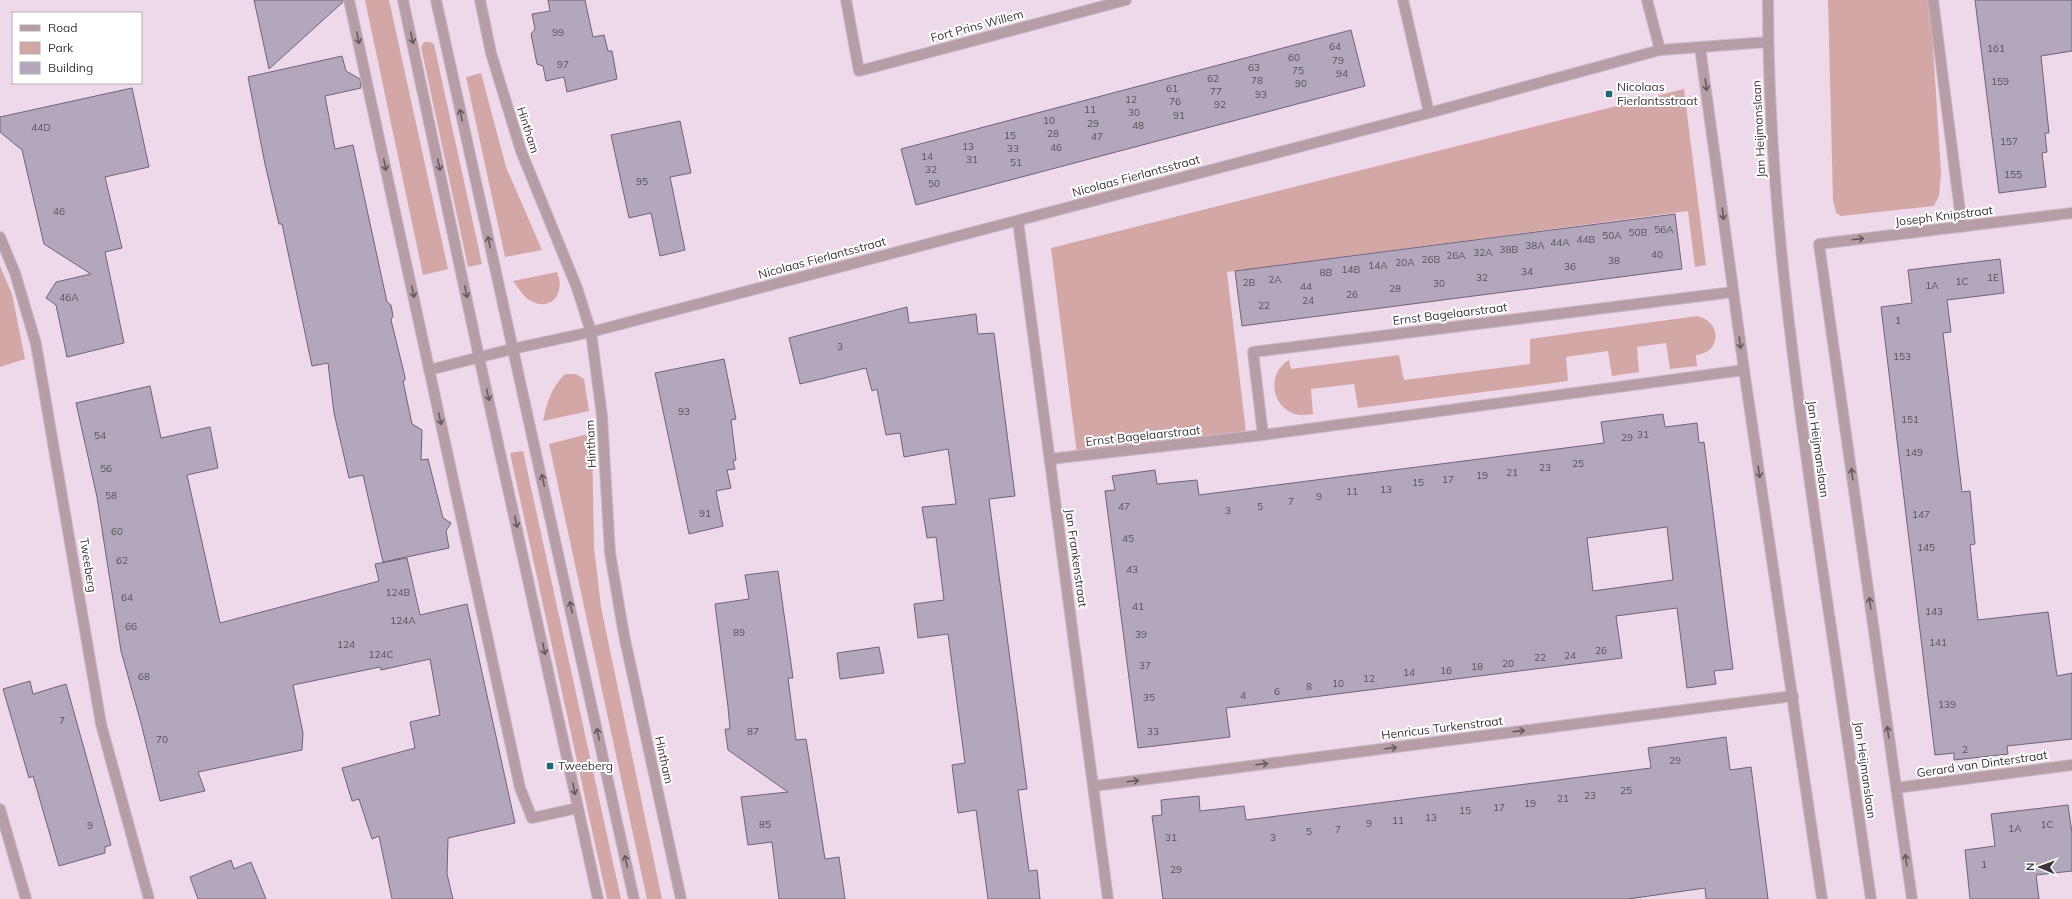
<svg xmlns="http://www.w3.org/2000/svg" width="2072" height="899" font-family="Mulish,sans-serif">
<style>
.green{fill:#d4a7a7}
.building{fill:#b2a7bb;stroke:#6f6477;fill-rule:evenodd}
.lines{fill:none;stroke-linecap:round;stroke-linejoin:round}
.minor-casing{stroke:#cbb8c7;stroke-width:12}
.minor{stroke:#b79da6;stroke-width:10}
.oneway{stroke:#685960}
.poi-dot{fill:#206676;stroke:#fff;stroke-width:1.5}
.labels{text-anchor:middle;stroke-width:4;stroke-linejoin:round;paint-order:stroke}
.number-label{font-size:10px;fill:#5a515b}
.street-label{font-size:12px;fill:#3d343b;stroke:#fff}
.poi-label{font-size:12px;fill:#3d343b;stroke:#fff;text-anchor:start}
</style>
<rect width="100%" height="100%" fill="#eed9ea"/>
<!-- green -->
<g class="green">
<path d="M365 0H389L448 269 423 275Z"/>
<path d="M1828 0H1930L1941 173 1939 196 1934 206 1841 216 1836 213 1833 200Z"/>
<path d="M424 42H430L434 44 482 264 468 267 421 47Z"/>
<path d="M481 73 506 167 542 250 505 257 466 77Z"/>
<path d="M1684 89 1706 265 1695 267 1688 211 1227 272 1246 432 1077 454 1051 248Z"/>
<path d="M0 266 12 294 25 359 0 367Z"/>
<path d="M557 272C566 293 551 313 529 300 523 296 517 286 513 281Z"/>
<path d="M1697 316C1722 321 1722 353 1696 355L1697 366 1670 369 1666 343 1637 347 1639 372 1612 376 1608 351 1566 357 1568 381 1358 408 1354 384 1311 389 1313 414C1306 415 1299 416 1292 413 1270 403 1268 372 1289 360L1291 369 1399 355 1404 380 1530 364V339Z"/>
<path d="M565 374H576L584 379 589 411 543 421C547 402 551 388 565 374Z"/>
<path d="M592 433 594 547 601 607 662 899H647L549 444Z"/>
<path d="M523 451 621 899H607L510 453Z"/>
</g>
<!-- building -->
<g class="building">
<path d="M254 0H343V2L269 69Z"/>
<path d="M548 0H585L593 37 604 35 608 51H612L617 79 567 92 564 77 546 81 543 66 537 64 531 34 535 29 532 14 550 11Z"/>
<path d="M1975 0H2072V51L2041 56 2049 133H2045L2047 152 2042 153 2046 187 1999 193Z"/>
<path d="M1351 30 1365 86 916 205 901 149Z"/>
<path d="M342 56 346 71 360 79 361 88 325 96 335 149 353 145 387 302 391 305 393 316 391 320 405 377V380L403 381 412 424 422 430 421 460 428 459 443 518 451 523 446 531 449 548 383 562 363 475 349 478 334 413 328 363 312 366 282 224H279L265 164 248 77Z"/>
<path d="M132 88 149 167 105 177 122 248 105 252 124 343 67 357 56 305 46 298 56 282 91 274 44 244 22 150 0 132V117Z"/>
<path d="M680 121 691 173 670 177 685 250 660 256 651 213 629 218 611 135Z"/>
<path d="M1675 214 1682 269 1242 326 1235 271Z"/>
<path d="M2000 259 2004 293 1947 300 1951 332 1943 333 1962 492 1970 491 1975 544 1970 545 1978 620 2048 612 2057 676 2072 673V739L2007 746 2008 754 1954 760V753L1935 755 1881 307 1912 303 1908 270Z"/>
<path d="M907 307 909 323 976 314 978 334 994 333 1015 496 989 499 1027 789 1018 790 1029 871 1037 870 1040 899H988L976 810 958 813 952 765 965 763 948 634 918 638 914 604 944 600 936 537 927 538 922 507 956 504 948 449 904 457 900 433 886 435 877 389 872 391 866 368 800 384 789 338Z"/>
<path d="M724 359 736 419 731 420 736 460 733 461 735 469 727 470 731 488 716 491 723 526 689 534 655 373Z"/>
<path d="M150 386 161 438 210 427 218 468 187 475 220 623 379 581 375 564 407 558 420 615 467 604 515 823 448 838 447 874 453 899H392L379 836 372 839 359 799 352 801 342 768 415 748 410 722 440 715 430 659 381 670 380 667 293 685 303 733 302 750 198 772 205 791 160 801 141 723 121 651 97 497 76 403Z"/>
<path d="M1663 414 1665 427 1697 423 1699 443 1704 442 1733 669 1714 671 1716 684 1687 688 1677 608 1616 616 1622 658 1226 708 1230 737 1138 748 1105 491 1115 490 1112 476 1155 470 1157 484 1197 480 1199 495 1604 443 1601 422ZM1667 527 1673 580 1593 591 1587 538Z"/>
<path d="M778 571 793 678H788L796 740 806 739 825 859 839 857 845 899H779L772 842 748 845 741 797 788 792 728 750 725 729H730L728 707 715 604 749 599 745 575Z"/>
<path d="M879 647 884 673 840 679 837 653Z"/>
<path d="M30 681 33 694 66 684 111 845 105 847V853L59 866 33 776 29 778 3 689Z"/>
<path d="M1726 737 1730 770 1751 767 1768 899H1706L1705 888 1628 899H1163L1152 816 1162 815 1161 800 1199 796 1200 811 1244 806 1246 820 1651 768 1648 748Z"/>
<path d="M2068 805 2072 833V871L2036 875 2039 899H1970L1965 850 1995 846 1991 814Z"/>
<path d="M231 860 234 869 251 862 266 899H198L190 877Z"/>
</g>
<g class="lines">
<defs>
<g id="minor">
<path d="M349 0 520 788 532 818 578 808"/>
<path d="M403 0 479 357 598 899"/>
<path d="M436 0 634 899"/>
<path d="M480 0 491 53 521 151 577 288 591 332 602 416 610 553 624 635 681 899"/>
<path d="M846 0 859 71 1126 0"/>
<path d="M1403 0 1429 113"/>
<path d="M1647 0 1660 50"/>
<path d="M1768 0C1768 181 1792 360 1818 539 1836 659 1854 779 1871 899"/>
<path d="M1933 0 1962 227"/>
<path d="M1700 47 1744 370 1822 899"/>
<path d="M1018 221 1108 899"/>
<path d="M0 237 15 273 36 344 101 724 149 899"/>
<path d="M429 370 512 349 591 332 1429 113 1660 50 1768 42"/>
<path d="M1263 435 1253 352 1733 292"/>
<path d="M1050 459 1263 435 1744 370"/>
<path d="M1094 786 1793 696"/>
<path d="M1896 788 2072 765"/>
<path d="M0 809 26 899"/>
<path d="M1912 899 1819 244 2072 213"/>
</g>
</defs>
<!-- minor casing -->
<use href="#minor" class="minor-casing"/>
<!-- minor -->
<use href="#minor" class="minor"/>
</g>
<!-- one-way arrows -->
<defs><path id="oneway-shaft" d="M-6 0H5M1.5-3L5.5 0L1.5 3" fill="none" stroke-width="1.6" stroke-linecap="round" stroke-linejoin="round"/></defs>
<g class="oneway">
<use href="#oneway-shaft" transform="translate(358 38) rotate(78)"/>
<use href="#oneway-shaft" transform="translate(412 38) rotate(78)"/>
<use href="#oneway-shaft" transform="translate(1706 85) rotate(82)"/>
<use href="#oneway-shaft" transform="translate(461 115) rotate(-102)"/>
<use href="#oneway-shaft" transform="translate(385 165) rotate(78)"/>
<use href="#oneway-shaft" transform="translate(439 165) rotate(78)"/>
<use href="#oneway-shaft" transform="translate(1723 214) rotate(83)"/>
<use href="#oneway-shaft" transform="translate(1858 239) rotate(-7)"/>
<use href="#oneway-shaft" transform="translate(489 242) rotate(-102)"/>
<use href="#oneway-shaft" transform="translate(413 292) rotate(78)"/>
<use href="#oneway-shaft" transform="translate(466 292) rotate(78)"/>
<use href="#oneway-shaft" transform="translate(1740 343) rotate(82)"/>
<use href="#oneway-shaft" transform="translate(488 395) rotate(77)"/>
<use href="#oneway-shaft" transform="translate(440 419) rotate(77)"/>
<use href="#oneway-shaft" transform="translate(1759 472) rotate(81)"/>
<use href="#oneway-shaft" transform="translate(1852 474) rotate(-98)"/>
<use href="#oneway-shaft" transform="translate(543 480) rotate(-102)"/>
<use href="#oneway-shaft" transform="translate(516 522) rotate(78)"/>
<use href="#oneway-shaft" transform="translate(1870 603) rotate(-98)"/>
<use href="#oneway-shaft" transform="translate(571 607) rotate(-102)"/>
<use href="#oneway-shaft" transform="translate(544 649) rotate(78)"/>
<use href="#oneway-shaft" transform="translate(1519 731) rotate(-7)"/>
<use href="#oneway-shaft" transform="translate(1888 732) rotate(-98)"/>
<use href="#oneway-shaft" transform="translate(598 734) rotate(-102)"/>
<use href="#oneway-shaft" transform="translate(1391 748) rotate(-7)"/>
<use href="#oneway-shaft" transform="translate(1262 764) rotate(-7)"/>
<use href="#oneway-shaft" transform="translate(1133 781) rotate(-7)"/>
<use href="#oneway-shaft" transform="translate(574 789) rotate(78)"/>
<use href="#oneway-shaft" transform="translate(1906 860) rotate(-98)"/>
<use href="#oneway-shaft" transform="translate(626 861) rotate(-102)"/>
</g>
<!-- markers -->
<g class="poi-dot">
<rect x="1605" y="90" width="8" height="8" rx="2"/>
<rect x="546" y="762" width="8" height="8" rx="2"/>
</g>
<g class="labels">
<!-- number labels -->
<g class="number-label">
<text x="558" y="36">99</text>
<text x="1335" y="50">64</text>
<text x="1996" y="52">161</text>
<text x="1294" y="61">60</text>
<text x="1338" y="64">79</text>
<text x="563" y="68">97</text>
<text x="1254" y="71">63</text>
<text x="1298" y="74">75</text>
<text x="1342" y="77">94</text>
<text x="1213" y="82">62</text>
<text x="1257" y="84">78</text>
<text x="2000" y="85">159</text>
<text x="1301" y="87">90</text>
<text x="1172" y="92">61</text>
<text x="1216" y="95">77</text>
<text x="1261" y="98">93</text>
<text x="1131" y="103">12</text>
<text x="1175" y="105">76</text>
<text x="1220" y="108">92</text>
<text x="1090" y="113">11</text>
<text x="1134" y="116">30</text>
<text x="1179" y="119">91</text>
<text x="1049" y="124">10</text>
<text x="1093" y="127">29</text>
<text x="1138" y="129">48</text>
<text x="41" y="131">44D</text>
<text x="1053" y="137">28</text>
<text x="1010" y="139">15</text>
<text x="1097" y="140">47</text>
<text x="2009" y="145">157</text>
<text x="968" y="150">13</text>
<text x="1056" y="151">46</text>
<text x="1013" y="152">33</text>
<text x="927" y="160">14</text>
<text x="972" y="163">31</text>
<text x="1016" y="166">51</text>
<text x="931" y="173">32</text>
<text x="2013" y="178">155</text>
<text x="642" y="185">95</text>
<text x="934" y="187">50</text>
<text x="59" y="215">46</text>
<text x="1664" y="233">56A</text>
<text x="1638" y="236">50B</text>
<text x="1612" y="239">50A</text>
<text x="1586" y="243">44B</text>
<text x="1560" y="246">44A</text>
<text x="1535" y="249">38A</text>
<text x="1509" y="253">38B</text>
<text x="1483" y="256">32A</text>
<text x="1657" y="258">40</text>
<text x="1456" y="259">26A</text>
<text x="1431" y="263">26B</text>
<text x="1614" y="264">38</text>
<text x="1405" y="266">20A</text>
<text x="1378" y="269">14A</text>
<text x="1570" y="270">36</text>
<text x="1351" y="273">14B</text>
<text x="1527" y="275">34</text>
<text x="1326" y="276">8B</text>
<text x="1482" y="281">32</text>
<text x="1993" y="281">1E</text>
<text x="1275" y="283">2A</text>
<text x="1962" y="285">1C</text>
<text x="1249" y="286">2B</text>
<text x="1439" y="287">30</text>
<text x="1932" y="289">1A</text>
<text x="1306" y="290">44</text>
<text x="1395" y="292">28</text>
<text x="1352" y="298">26</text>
<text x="69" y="301">46A</text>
<text x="1308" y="304">24</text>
<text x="1264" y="309">22</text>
<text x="1898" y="324">1</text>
<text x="840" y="350">3</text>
<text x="1902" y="360">153</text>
<text x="684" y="415">93</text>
<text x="1910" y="423">151</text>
<text x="1643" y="438">31</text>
<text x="100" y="439">54</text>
<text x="1627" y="441">29</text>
<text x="1914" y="456">149</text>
<text x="1578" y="467">25</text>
<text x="1545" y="471">23</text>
<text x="106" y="472">56</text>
<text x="1512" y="476">21</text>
<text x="1482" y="479">19</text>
<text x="1448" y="483">17</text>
<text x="1418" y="486">15</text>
<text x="1386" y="493">13</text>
<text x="1352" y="495">11</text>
<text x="111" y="499">58</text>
<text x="1319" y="500">9</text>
<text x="1291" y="505">7</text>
<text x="1124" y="510">47</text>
<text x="1260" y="510">5</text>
<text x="1228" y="514">3</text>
<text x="705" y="517">91</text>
<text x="1921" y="518">147</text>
<text x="117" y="535">60</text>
<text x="1128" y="542">45</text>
<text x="1926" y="551">145</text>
<text x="122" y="564">62</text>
<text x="1132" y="573">43</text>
<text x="398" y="596">124B</text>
<text x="127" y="601">64</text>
<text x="1138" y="610">41</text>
<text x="1934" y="615">143</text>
<text x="403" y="624">124A</text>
<text x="131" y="630">66</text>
<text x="739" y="636">89</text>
<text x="1141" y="638">39</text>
<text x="1938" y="646">141</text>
<text x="346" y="648">124</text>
<text x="1601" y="654">26</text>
<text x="381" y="658">124C</text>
<text x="1570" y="659">24</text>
<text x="1540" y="661">22</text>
<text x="1508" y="667">20</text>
<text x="1145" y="669">37</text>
<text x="1477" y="670">18</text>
<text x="1446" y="674">16</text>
<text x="1409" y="676">14</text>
<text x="144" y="680">68</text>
<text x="1369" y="682">12</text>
<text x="1338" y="687">10</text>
<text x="1309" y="690">8</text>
<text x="1277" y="695">6</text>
<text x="1243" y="699">4</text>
<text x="1149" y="701">35</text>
<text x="1947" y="708">139</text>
<text x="62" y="724">7</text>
<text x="753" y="735">87</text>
<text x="1153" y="735">33</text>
<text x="162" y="743">70</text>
<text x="1965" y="753">2</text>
<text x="1675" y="764">29</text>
<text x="1626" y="794">25</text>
<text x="1590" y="799">23</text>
<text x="1563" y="802">21</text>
<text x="1530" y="807">19</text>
<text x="1499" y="811">17</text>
<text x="1465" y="814">15</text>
<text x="1431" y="821">13</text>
<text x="1398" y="824">11</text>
<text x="1369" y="827">9</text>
<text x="765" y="828">85</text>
<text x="2047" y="828">1C</text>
<text x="90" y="829">9</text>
<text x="2015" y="832">1A</text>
<text x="1338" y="833">7</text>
<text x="1309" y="835">5</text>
<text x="1171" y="841">31</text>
<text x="1273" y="841">3</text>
<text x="1984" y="868">1</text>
<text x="1176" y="873">29</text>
</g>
<!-- street labels -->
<g class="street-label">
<text transform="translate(977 26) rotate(-15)" y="4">Fort Prins Willem</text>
<text transform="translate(1759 129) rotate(-93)" y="4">Jan Heijmanslaan</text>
<text transform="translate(528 130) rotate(72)" y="4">Hintham</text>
<text transform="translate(1136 176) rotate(-15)" y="4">Nicolaas Fierlantsstraat</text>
<text transform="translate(1944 216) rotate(-7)" y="4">Joseph Knipstraat</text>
<text transform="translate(822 258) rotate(-15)" y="4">Nicolaas Fierlantsstraat</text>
<text transform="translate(1450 314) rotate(-7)" y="4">Ernst Bagelaarstraat</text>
<text transform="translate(1143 436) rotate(-6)" y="4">Ernst Bagelaarstraat</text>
<text transform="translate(591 444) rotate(-93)" y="4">Hintham</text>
<text transform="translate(1818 449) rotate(82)" y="4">Jan Heijmanslaan</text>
<text transform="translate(1076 558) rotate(82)" y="4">Jan Frankenstraat</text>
<text transform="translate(88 565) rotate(81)" y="4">Tweeberg</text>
<text transform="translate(1442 728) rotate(-7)" y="4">Henricus Turkenstraat</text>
<text transform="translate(664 760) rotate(78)" y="4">Hintham</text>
<text transform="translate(1982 764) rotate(-8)" y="4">Gerard van Dinterstraat</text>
<text transform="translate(1865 770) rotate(82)" y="4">Jan Heijmanslaan</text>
</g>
<!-- poi labels -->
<g class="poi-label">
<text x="1617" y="91">Nicolaas<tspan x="1617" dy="14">Fierlantsstraat</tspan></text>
<text x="558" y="770">Tweeberg</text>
</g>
</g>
<!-- legend -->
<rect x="12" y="12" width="130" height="72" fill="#ffffff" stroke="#b1aeb1"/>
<rect x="20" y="25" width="20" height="6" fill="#b79da6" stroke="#b1aeb1"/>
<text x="48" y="32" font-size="12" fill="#3d343b">Road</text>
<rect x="20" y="42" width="20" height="12" fill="#d4a7a7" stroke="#b1aeb1"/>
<text x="48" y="52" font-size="12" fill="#3d343b">Park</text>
<rect x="20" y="62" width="20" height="12" fill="#b2a7bb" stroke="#b1aeb1"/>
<text x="48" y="72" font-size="12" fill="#3d343b">Building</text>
<!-- north arrow -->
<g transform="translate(2040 867) rotate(271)" stroke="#ffffff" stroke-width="3" paint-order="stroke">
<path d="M0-3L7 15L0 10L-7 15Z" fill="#3d343b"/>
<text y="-6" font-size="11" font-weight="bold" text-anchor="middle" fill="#3d343b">N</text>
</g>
</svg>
